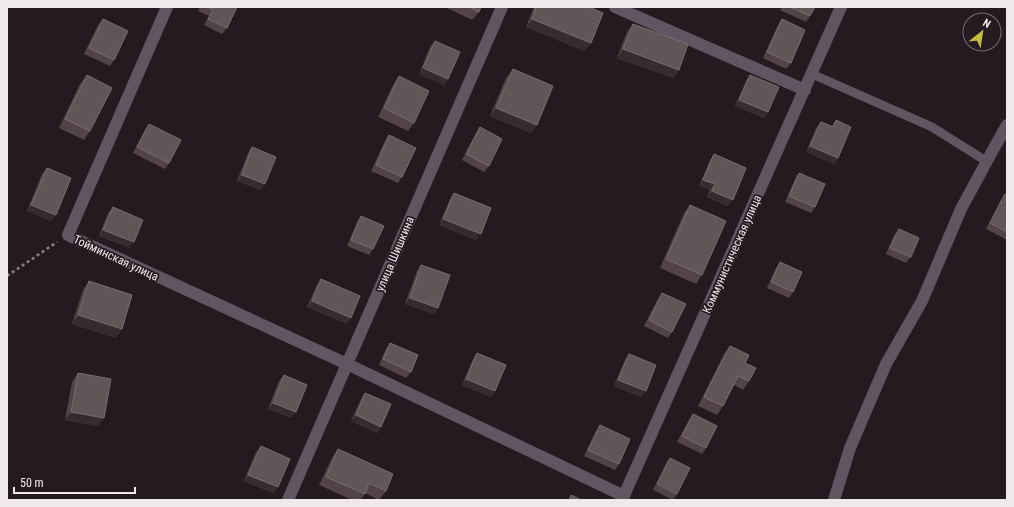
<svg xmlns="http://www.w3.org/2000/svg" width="1014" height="507" font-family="'Roboto Condensed',sans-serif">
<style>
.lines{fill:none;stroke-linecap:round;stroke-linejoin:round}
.path{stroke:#8c8387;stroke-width:2.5;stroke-dasharray:3 3;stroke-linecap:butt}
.lane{stroke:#615562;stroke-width:9}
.street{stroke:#615562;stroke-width:12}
.wall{fill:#514346}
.shaded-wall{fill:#382b2f}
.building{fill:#625557;stroke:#786c6f}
.labels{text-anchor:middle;stroke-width:3.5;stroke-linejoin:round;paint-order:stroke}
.street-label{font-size:12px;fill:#f0e9ec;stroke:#251a1f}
</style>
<rect width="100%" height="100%" fill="#251a1f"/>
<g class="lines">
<!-- path -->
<path class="path" d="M7 276 57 242"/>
<!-- lane -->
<path class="lane" d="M812 74 932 127 986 161"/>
<!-- street -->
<g class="street">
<path d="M167 7 68 235 347 364 624 496"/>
<path d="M615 7 805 90"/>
<path d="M288 500 502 7"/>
<path d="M622 500 841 7"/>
<path d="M834 500 850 448 886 364 922 301 961 209 994 148 1007 125"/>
</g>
</g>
<!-- wall -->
<g class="wall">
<path d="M200 7H237L227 28 222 34 204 25 209 16 198 11Z"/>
<path d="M445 7H481L479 12 472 20Z"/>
<path d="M534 7H589L591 43 584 51 526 27Z"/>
<path d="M782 7H815L810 16 806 22 780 10Z"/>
<path d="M103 19 114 60 110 66 84 54 98 25Z"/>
<path d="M782 19 791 63 786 69 763 58 778 25Z"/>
<path d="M633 24 679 70 673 78 617 58 627 32Z"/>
<path d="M435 41 448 79 444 85 419 74 430 47Z"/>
<path d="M513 69 531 133 490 116 506 78Z"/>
<path d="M87 75 90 131 84 140 59 128 80 84Z"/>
<path d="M750 75 768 112 764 118 735 106 746 81Z"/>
<path d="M399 76 414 123 408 131 378 117 393 85Z"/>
<path d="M836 120 838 158 834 164 806 152 816 128 821 122 832 126Z"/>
<path d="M149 124 169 163 165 169 133 153 145 130Z"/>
<path d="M480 127 489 166 484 172 462 160 476 133Z"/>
<path d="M389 135 402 177 398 183 371 171 385 141Z"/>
<path d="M252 147 261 190 237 181 248 153Z"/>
<path d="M714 154 728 206 707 197 710 190 699 186 710 160Z"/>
<path d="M47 168 51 221 27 211 42 174Z"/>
<path d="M799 173 815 207 811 213 785 202 795 179Z"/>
<path d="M454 193 476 240 439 225 450 199Z"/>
<path d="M1005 194 1007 195V240L986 229 1001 200Z"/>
<path d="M690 205 702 275 696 284 660 268 684 213Z"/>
<path d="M113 207 130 248 99 236 108 213Z"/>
<path d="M361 216 373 249 369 255 347 246 357 222Z"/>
<path d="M899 229 911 257 906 263 886 254 894 235Z"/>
<path d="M780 262 793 292 789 298 767 288 776 268Z"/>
<path d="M421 265 438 308 434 314 405 304 417 271Z"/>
<path d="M321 279 347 324 307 307 317 285Z"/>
<path d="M89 281 116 338 72 324 83 290Z"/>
<path d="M662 293 672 332 668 338 644 326 658 299Z"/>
<path d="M390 343 411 372 406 378 379 365 386 349Z"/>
<path d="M730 346 745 363 749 381 743 390 734 385 723 406 717 415 698 406 724 354Z"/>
<path d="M477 353 491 397 462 385 473 359Z"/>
<path d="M629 354 641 397 614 386 625 360Z"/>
<path d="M78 373 104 418 98 426 65 420 72 382Z"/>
<path d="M284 375 296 412 291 418 268 409 279 381Z"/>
<path d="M365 393 381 427 377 433 351 421 361 399Z"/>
<path d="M693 414 706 448 702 454 677 442 689 420Z"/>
<path d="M600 425 619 464 615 470 584 456 596 431Z"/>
<path d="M261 446 278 487 273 493 244 481 256 452Z"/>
<path d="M338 449 386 491 379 500 365 493 361 500H352L319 485 332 458Z"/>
<path d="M670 458 677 494 673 500 653 490 666 464Z"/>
</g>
<!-- shaded-wall -->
<g class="shaded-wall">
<path d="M532 19 591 43 584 51 526 27Z"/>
<path d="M623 49 679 70 673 78 617 58Z"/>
<path d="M423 68 448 79 444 85 419 74Z"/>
<path d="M739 100 768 112 764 118 735 106Z"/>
<path d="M496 108 537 125 531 133 490 116Z"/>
<path d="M810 146 838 158 834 164 806 152Z"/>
<path d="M242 175 265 184 261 190 237 181Z"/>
<path d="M703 180 715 184 710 190 699 186Z"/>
<path d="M712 191 733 200 728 206 707 197Z"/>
<path d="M31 205 56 215 51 221 27 211Z"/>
<path d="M443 219 481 234 476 240 439 225Z"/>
<path d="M103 230 134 242 130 248 99 236Z"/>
<path d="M410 298 438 308 434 314 405 304Z"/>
<path d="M312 301 351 318 347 324 307 307Z"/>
<path d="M78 315 122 329 116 338 72 324Z"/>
<path d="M466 379 495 391 491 397 462 385Z"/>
<path d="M618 380 646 391 641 397 614 386Z"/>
<path d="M273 403 296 412 291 418 268 409Z"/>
<path d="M71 412 104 418 98 426 65 420Z"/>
<path d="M356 415 381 427 377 433 351 421Z"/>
<path d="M248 475 278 487 273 493 244 481Z"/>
</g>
<!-- building -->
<g class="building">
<path d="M208 7H237L227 28 208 19 213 10Z"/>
<path d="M469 7H481L479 12Z"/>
<path d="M536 7H589L603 13 591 43 532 19Z"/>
<path d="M790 7H815L810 16Z"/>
<path d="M103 19 128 31 114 60 89 48Z"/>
<path d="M782 19 805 30 791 63 767 52Z"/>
<path d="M633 24 688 44 679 70 623 49Z"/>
<path d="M435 41 460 52 448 79 423 68Z"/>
<path d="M513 69 553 86 537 125 496 108Z"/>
<path d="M87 75 112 88 90 131 65 119Z"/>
<path d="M750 75 779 87 768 112 739 100Z"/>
<path d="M399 76 429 91 414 123 384 108Z"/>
<path d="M836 120 851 127 838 158 810 146 821 122 833 127Z"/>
<path d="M149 124 181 140 169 163 137 147Z"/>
<path d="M480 127 502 139 489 166 466 154Z"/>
<path d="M389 135 416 148 402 177 376 165Z"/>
<path d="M252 147 276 157 265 184 242 175Z"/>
<path d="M714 154 746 168 733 200 712 191 715 184 703 180Z"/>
<path d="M47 168 71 178 56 215 31 205Z"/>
<path d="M799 173 825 184 815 207 789 196Z"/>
<path d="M454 193 491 208 481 234 443 219Z"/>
<path d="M1005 194 1007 195V232L990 223Z"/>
<path d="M690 205 726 221 702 275 666 259Z"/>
<path d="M113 207 143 220 134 242 103 230Z"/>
<path d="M361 216 384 226 373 249 351 240Z"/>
<path d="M899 229 919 238 911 257 890 248Z"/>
<path d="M780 262 802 272 793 292 771 282Z"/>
<path d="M421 265 450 275 438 308 410 298Z"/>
<path d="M321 279 360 296 351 318 312 301Z"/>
<path d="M89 281 132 295 122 329 78 315Z"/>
<path d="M662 293 686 304 672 332 649 320Z"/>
<path d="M390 343 418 355 411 372 383 359Z"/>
<path d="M730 346 749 355 745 363 756 368 749 381 738 376 723 406 704 397Z"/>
<path d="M477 353 506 365 495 391 466 379Z"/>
<path d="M629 354 656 365 646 391 618 380Z"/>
<path d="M78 373 111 379 104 418 71 412Z"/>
<path d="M284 375 307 385 296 412 273 403Z"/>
<path d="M365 393 391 404 381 427 356 415Z"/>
<path d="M693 414 717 426 706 448 682 436Z"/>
<path d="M600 425 630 439 619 464 588 450Z"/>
<path d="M261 446 290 459 278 487 248 475Z"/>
<path d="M338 449 393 474 386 491 369 483 365 494 326 477Z"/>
<path d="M670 458 690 468 677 494 657 484Z"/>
<path d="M571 495 581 500H569Z"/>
</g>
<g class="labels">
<!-- street labels -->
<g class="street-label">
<text transform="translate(395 254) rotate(-67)" y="4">улица Шишкина</text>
<text transform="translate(732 254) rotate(-66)" y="4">Коммунистическая улица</text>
<text transform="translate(116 258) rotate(25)" y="4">Тойминская улица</text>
</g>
</g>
<!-- border -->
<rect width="1014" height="507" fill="none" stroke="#f0e9ec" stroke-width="16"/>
<!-- north arrow -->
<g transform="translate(982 32) rotate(30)"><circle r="19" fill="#251a1f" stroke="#766d71"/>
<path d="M0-3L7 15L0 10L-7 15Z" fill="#c4bd3e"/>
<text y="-6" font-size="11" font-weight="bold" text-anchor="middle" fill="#f0e9ec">N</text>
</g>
<!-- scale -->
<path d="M14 487v6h121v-6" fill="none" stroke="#f0e9ec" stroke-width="2"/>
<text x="20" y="487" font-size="12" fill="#f0e9ec" stroke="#251a1f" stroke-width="3" paint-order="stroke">50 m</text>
</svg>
